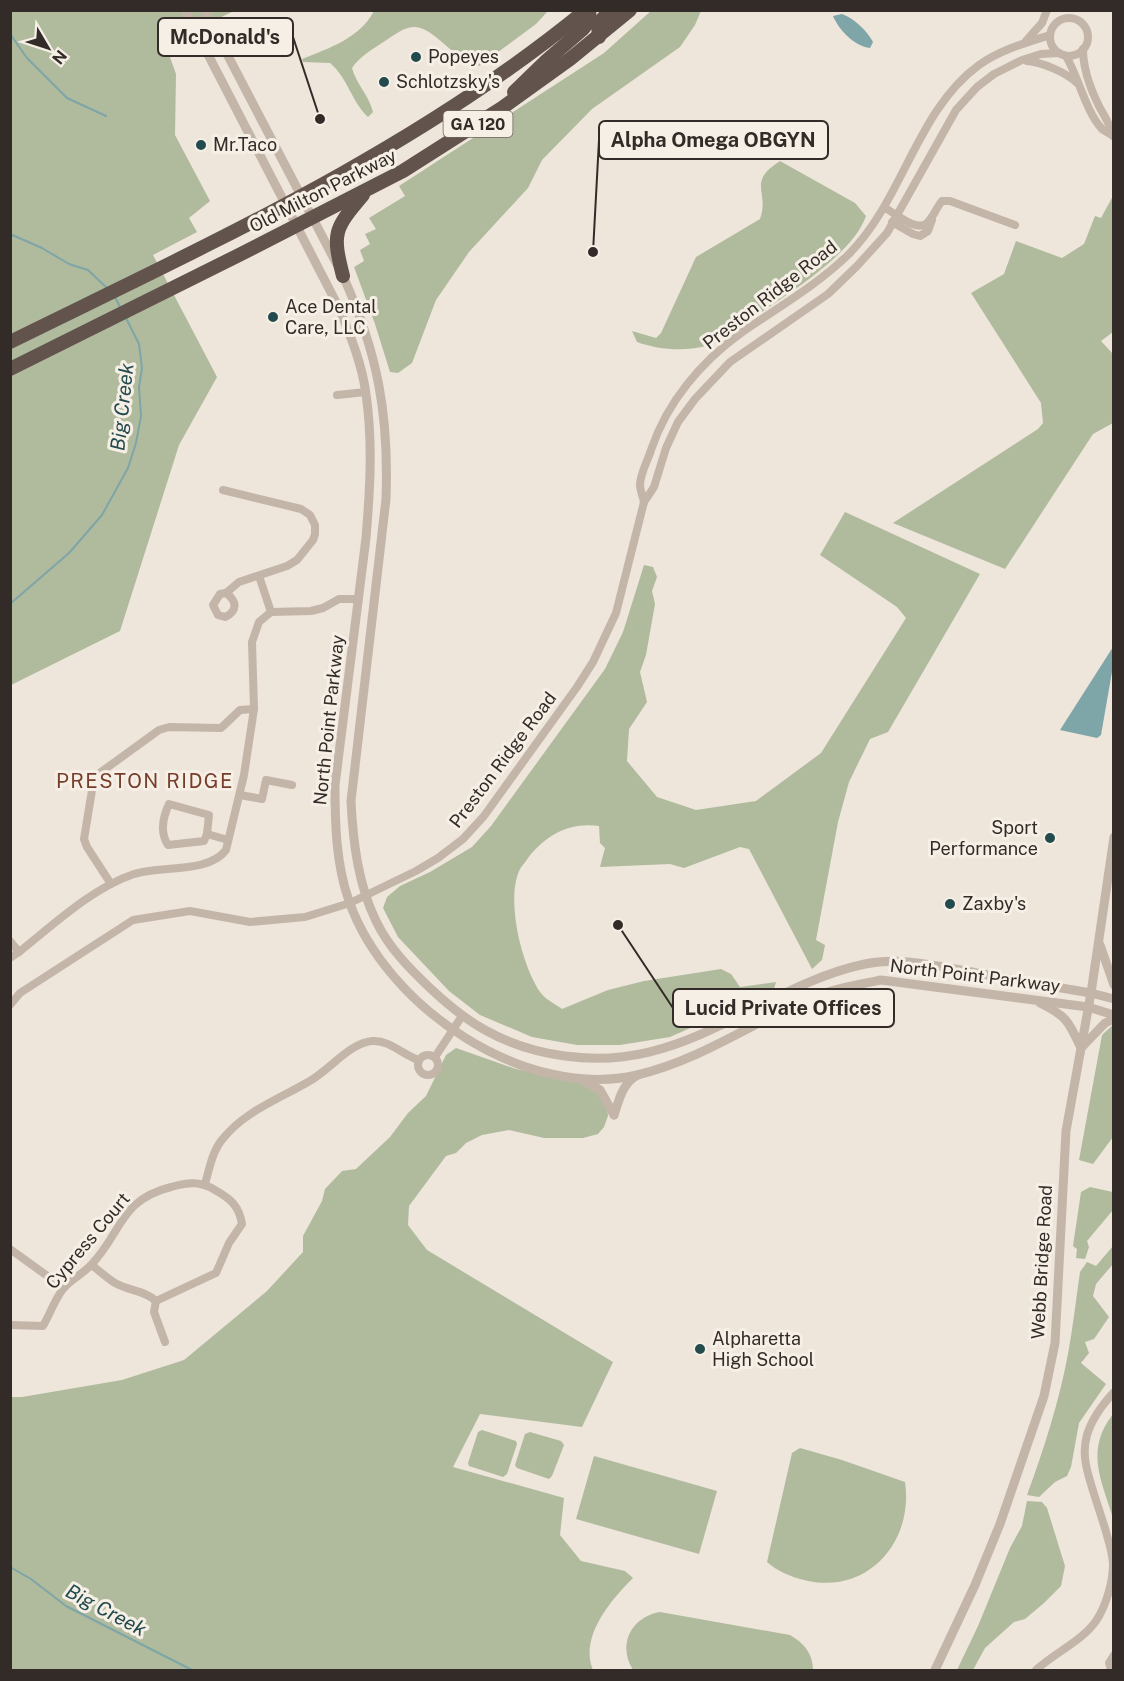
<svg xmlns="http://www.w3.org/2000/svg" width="1124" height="1681" font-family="'Public Sans',sans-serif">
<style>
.green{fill:#b0bb9d}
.water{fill:#7ea5a7}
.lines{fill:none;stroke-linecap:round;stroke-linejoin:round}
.stream{stroke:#7ea5a7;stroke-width:2}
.minor{stroke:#c4b5a9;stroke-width:8}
.tertiary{stroke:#c4b5a9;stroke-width:9}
.trunk{stroke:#62544d;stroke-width:14}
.poi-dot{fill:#234b4e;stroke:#f6efe6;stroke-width:2}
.labels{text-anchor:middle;stroke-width:6;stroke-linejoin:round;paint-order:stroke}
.shield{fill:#f6efe6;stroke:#6d6660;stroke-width:1.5}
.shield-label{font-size:16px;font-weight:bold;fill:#322b27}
.poi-label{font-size:18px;fill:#322b27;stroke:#f6efe6;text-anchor:start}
.street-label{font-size:18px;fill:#322b27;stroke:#f6efe6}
.water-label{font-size:20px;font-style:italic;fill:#234b4e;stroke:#f6efe6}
.neighbourhood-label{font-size:20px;letter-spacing:1.5px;fill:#763e2b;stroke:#f6efe6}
.leader{fill:none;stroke:#322b27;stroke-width:2}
.callout-dot{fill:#322b27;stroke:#f6efe6;stroke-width:2}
.callout{fill:#f6efe6;stroke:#322b27;stroke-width:2}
.callout-label{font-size:20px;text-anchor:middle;font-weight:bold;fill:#322b27}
</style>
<rect width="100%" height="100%" fill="#eee5db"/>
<!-- green -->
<g class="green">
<path d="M652 10 701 11 695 25 680 47 592 109 542 160 528 188 469 252 436 300 412 363 398 373 390 372 375 324 354 267 364 261 360 250 370 244 365 234 376 229 369 218 405 196 399 186 604 53Z"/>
<path d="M11 11H234L202 26 167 49 176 74 175 135 210 201 189 218 197 232 153 255 217 377 179 445 120 631 11 685Z"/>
<path d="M374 11V10L548 11 536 24 479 66C455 61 435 28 415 27 404 27 394 35 385 41 374 48 359 57 352 68 356 84 369 95 373 112L368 117C351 101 348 78 330 63L303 62 302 59C329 48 359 39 374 11Z"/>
<path d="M780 161 855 203 866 216C853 254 789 293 756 316 743 325 724 342 709 345 686 352 659 350 637 342L632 331 656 338 661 333 696 257 760 219C770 191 746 183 780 161Z"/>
<path d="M1113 196V332L1101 341 1113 354V423L1093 434 1005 569 893 523 1038 429 1043 423 1041 403 971 293 1004 274 1016 241 1062 258 1084 244 1095 216 1101 218Z"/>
<path d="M845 512 980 574 888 732 870 739 849 782 838 822 816 940 825 945 822 960 812 969 749 849 740 847 684 868 670 864 600 867 605 848 600 843 599 826C569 822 546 835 528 858 526 862 522 865 520 869 505 899 522 966 540 992 545 999 555 1004 562 1009L608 990 644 981 721 969 731 974 740 987 776 982 774 989 715 1017 670 1037 620 1045H577L532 1037 480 1015 449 991 398 937 383 908 387 897 400 886 430 872 472 847 491 826 605 669 623 632 644 565 653 567 657 577 652 591 655 604 646 655 640 672 647 702 629 729 627 761 657 797 696 810 756 801 821 753 906 618 897 607 820 555Z"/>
<path d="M1113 1025V1137L1093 1164 1079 1160 1102 1035Z"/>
<path d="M456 1048 516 1069 582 1083 598 1091 607 1105 608 1116 604 1127 598 1134 583 1138H544L509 1130 482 1135 466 1143 456 1153 446 1156 409 1206 408 1225 427 1250 613 1362 582 1427 480 1414 453 1467 564 1498 560 1535 581 1561 625 1571 633 1578C611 1600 579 1637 593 1670H11L10 1397H22L122 1380 184 1360 267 1291 303 1252V1236L322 1201 325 1189 342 1171 356 1169 390 1137 408 1113 426 1096 446 1055Z"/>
<path d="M1090 1187 1113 1192V1210L1087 1241 1089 1247 1085 1259 1076 1258 1077 1249 1073 1246 1081 1192Z"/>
<path d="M1113 1246V1264L1096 1284 1093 1296 1109 1317 1094 1339 1085 1342 1089 1353 1081 1363 1106 1384 1079 1423 1071 1467 1067 1476 1055 1482 1039 1497 1027 1495C1044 1449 1059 1402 1068 1354 1073 1327 1076 1299 1080 1272L1087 1262 1096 1266Z"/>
<path d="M1113 1414V1518C1101 1479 1085 1450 1113 1414Z"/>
<path d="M482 1430 516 1441 517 1444 507 1474 503 1477 469 1466 468 1463 478 1432Z"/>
<path d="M530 1432 561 1441 564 1445 552 1476 549 1479 517 1468 515 1465 525 1434Z"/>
<path d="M800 1448 842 1460 905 1482C914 1542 867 1596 804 1580 791 1577 777 1571 767 1562L792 1453Z"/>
<path d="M594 1456 717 1491 699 1554 576 1519Z"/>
<path d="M1027 1501 1042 1502 1047 1508 1065 1566 1061 1586 1044 1603 1025 1619 1014 1622 985 1648 973 1670H957L978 1626 1010 1548 1022 1526Z"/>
<path d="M660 1612 790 1635C804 1643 813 1654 813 1670H633C617 1645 631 1617 660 1612Z"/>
</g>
<!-- water -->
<g class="water">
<path d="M842 14C854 18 867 31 873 42L870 48C854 46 839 30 833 16Z"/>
<path d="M1113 647V666L1101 735 1097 738 1060 730Z"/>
</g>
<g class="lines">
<!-- stream -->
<g class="stream">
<path d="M10 34 27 58 67 98 106 116"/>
<path d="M10 234 42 248 69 264 88 270 108 289"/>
<path d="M114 295 121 309"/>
<path d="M10 604 69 553 102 515 128 468 136 443 141 416 139 387 142 368 139 344 125 316"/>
<path d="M10 1567 31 1579 66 1606 192 1670"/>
</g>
<!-- minor -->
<g class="minor">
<circle cx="1069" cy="37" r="19"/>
<path d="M1026 41 1042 23 1047 10"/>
<path d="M1083 49C1083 70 1090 88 1099 106 1104 116 1110 123 1111 133"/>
<path d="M1066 56C1079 78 1085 110 1102 129 1106 132 1110 133 1114 137"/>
<path d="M1027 61C1042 62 1067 73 1077 83"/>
<path d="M885 208C895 213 918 234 928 222 934 216 936 208 942 201H950L1015 225"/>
<path d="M892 222 913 234 920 236 928 231 932 220"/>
<path d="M337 395 366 392"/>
<path d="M223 490 301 509 310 515 315 525V534L313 540 297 560 287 566 239 582 226 593"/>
<path d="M644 502C643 497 640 490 640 485 640 474 648 460 651 450 667 402 701 362 741 333 777 308 816 286 848 255 904 199 916 111 979 65 1000 50 1025 43 1050 35"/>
<path d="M259 576 271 612"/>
<path d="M226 593C237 601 238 611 225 617L218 615 213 605 220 594Z"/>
<path d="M240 795 262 799 266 780 292 785"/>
<path d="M169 804 209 815 207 834 204 841 168 845C160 833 163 817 169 804Z"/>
<path d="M207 834 228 840"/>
<path d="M111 884 87 847 84 839 93 784 97 775 159 730 169 727 221 728 240 710 254 709"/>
<path d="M10 941 19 952 10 958"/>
<path d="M19 952C53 925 92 888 134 874 160 865 208 874 226 850L244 775 254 709 252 642 259 622 271 612 311 611 323 608 339 599H359"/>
<path d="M10 1005 20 993 133 920 190 911 250 922 305 917 350 903 416 871 438 858 463 839 484 816 577 687 593 662 616 613 644 502 654 487 666 448 678 422 695 399 730 362 828 294 857 266 887 233 956 110 977 87 994 74 1022 60 1041 54 1059 53"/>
<circle cx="428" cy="1065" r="10"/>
<path d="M435 1057 462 1016"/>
<path d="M205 1184C209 1170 212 1153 221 1141 243 1112 277 1100 308 1082 329 1071 350 1042 373 1041 390 1040 404 1056 419 1060"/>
<path d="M10 1249 64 1288"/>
<path d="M92 1265C99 1271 107 1278 115 1283 129 1291 144 1290 156 1301"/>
<path d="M10 1325 43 1326C50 1314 55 1299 63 1289 71 1279 83 1274 91 1265 122 1233 119 1200 171 1187 188 1182 200 1181 215 1190 231 1199 239 1206 242 1224L229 1243 216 1273 156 1301 154 1312 165 1342"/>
<path d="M1036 1670C1053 1654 1083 1640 1096 1621 1106 1606 1113 1582 1113 1564 1112 1543 1097 1506 1091 1484 1086 1468 1082 1452 1087 1435 1092 1418 1102 1405 1114 1392"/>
<path d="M1111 1670 1109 1663 1114 1655"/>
</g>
<!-- tertiary -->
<g class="tertiary">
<path d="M185 10 338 306C350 334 362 364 366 394 373 442 370 490 366 538L335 785C335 824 336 864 349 901 386 1007 525 1101 637 1075 697 1061 748 1026 803 1001 827 990 855 985 881 980L1088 1007 1114 1015"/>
<path d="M204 10 343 276C378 353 389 415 386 499L351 801C353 842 358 884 376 921 389 948 409 968 430 988 447 1004 465 1019 485 1030 533 1057 595 1065 649 1052 725 1034 788 980 865 964 904 956 944 968 983 974 1019 981 1055 987 1091 993L1114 999"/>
<path d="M1100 945 1114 985"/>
<path d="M1040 1003C1067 1016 1069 1022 1081 1048"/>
<path d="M1081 1048 1105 1023 1114 1019"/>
<path d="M583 1080 600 1090 614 1115"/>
<path d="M614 1115C619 1100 623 1082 638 1075"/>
<path d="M935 1670 975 1585 1000 1524 1044 1396 1055 1343 1066 1131 1091 993 1114 837"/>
</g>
<!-- trunk -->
<g class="trunk">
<path d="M599 37 598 24 610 10"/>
<path d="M514 92 546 61 583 29 590 20 589 10"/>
<path d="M343 276C332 233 334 229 363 195"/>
<path d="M10 342C209 244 413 152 586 10"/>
<path d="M10 369 237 256 403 171 502 108 570 59 630 10"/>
</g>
</g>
<!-- markers -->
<g class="poi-dot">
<circle cx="416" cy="57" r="6"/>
<circle cx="384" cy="82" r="6"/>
<circle cx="201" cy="145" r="6"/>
<circle cx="273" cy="317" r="6"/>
<circle cx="1050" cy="838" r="6"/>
<circle cx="950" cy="904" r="6"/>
<circle cx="700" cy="1349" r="6"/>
</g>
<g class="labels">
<!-- shield labels -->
<rect class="shield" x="443.5" y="111" width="69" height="26" rx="4.5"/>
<g class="shield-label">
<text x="478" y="130">GA 120</text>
</g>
<!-- poi labels -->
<g class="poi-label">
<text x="428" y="63">Popeyes</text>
<text x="396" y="88">Schlotzsky's</text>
<text x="213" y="151">Mr.Taco</text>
<text x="285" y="313">Ace Dental<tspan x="285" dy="21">Care, LLC</tspan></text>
<text x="1038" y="834" text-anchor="end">Sport<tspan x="1038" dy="21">Performance</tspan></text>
<text x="962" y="910">Zaxby's</text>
<text x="712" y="1345">Alpharetta<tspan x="712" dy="21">High School</tspan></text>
</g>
<!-- street labels -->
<g class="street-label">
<text transform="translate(323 191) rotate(-27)" y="6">Old Milton Parkway</text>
<text transform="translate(770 295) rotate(-38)" y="6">Preston Ridge Road</text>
<text transform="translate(329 720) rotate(-84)" y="6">North Point Parkway</text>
<text transform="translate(503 760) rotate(-53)" y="6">Preston Ridge Road</text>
<text transform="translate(975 976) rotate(7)" y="6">North Point Parkway</text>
<text transform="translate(88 1241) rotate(-50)" y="6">Cypress Court</text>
<text transform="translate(1042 1262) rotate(-87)" y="6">Webb Bridge Road</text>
</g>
<!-- water labels -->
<g class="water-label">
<text transform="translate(122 407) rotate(-84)" y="7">Big Creek</text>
<text transform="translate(106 1610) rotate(28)" y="7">Big Creek</text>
</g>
<!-- neighbourhood labels -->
<g class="neighbourhood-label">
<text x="145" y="788">PRESTON RIDGE</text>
</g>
</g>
<!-- callouts -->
<path class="leader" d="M320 119L293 37M593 252L599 140M618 925L673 1008"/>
<g class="callout-dot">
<circle cx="320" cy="119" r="6"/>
<circle cx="593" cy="252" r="6"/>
<circle cx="618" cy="925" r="6"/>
</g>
<g class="callout">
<rect x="158" y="18" width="135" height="38" rx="6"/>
<rect x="599" y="121" width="229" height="38" rx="6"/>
<rect x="673" y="989" width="221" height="38" rx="6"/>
</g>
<g class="callout-label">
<text x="225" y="44">McDonald's</text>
<text x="713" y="147">Alpha Omega OBGYN</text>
<text x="783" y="1015">Lucid Private Offices</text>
</g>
<!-- border -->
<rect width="1124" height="1681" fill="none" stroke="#322b27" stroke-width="24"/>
<!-- north arrow -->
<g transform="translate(48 48) rotate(129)" stroke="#f6efe6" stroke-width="4.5" paint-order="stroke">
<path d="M0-4.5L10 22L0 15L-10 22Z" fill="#322b27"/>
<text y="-9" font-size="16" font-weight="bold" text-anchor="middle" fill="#322b27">N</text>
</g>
</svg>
